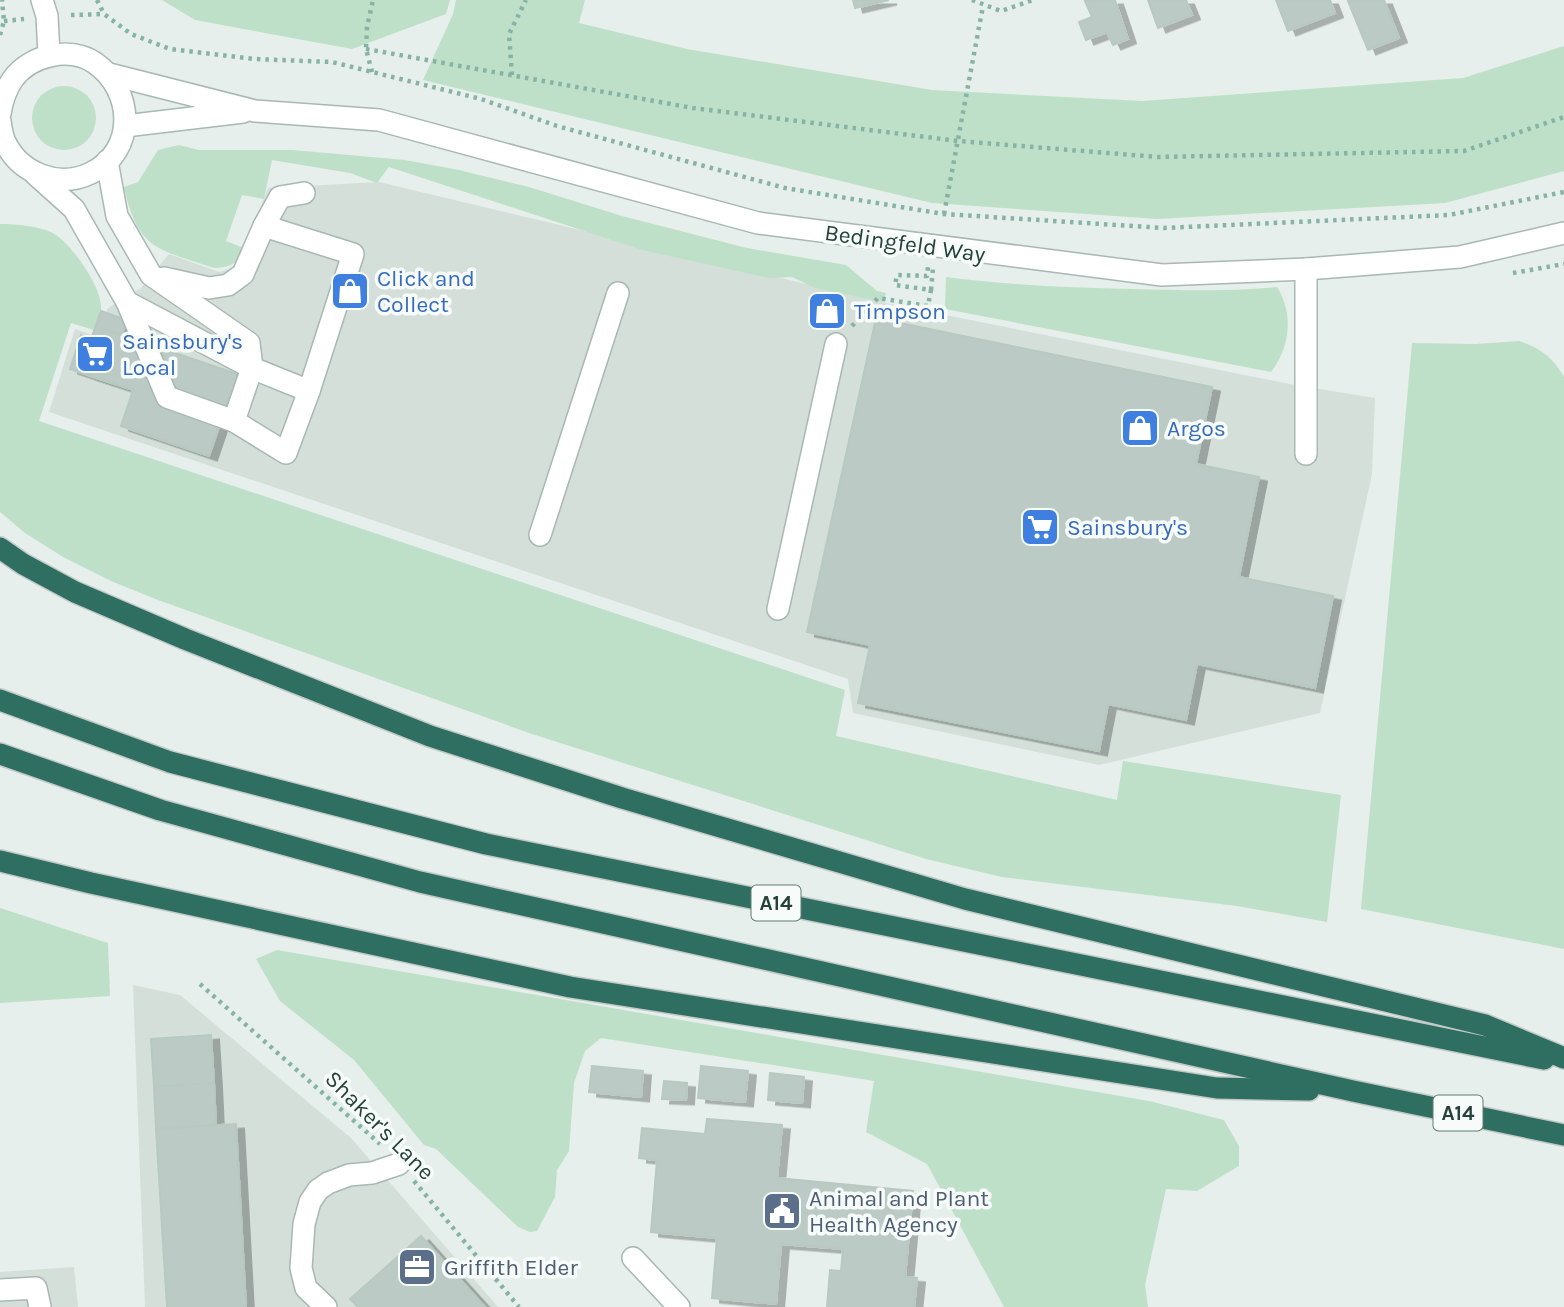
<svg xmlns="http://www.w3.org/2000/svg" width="1564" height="1307" font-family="Karla,sans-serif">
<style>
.built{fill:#d4dfda}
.green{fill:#bfe0c8}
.building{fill:#bbcac4;stroke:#b8c9c2;stroke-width:2;filter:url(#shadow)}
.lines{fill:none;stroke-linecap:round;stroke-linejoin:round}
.minor-casing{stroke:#a8b8b2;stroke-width:24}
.highway-casing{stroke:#c2cac8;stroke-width:24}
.path{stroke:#86b3a5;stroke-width:4.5;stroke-dasharray:3.5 5;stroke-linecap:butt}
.minor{stroke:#fff;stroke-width:21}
.highway{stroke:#2f6f62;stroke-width:21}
.labels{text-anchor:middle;stroke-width:7;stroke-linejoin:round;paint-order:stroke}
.shield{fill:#f7fbf9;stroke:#637a73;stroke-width:2}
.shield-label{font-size:21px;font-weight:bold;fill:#24423a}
.street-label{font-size:23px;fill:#24423a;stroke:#f7fbf9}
.shop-label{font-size:23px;fill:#366cbe;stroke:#f7fbf9;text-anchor:start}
.service-label{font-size:23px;fill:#4e5e75;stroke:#f7fbf9;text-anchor:start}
</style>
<defs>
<filter id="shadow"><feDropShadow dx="8" dy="4.5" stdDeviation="0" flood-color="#0004"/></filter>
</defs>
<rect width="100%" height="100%" fill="#e6efeb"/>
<!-- built -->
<g class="built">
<path d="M379 182 890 304 1295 385 1375 398 1372 474 1320 713 1099 765 853 713 848 679 49 412 75 329 93 335 108 308 141 288 169 254 219 272 230 269 239 263 268 188Z"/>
<path d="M133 985 180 995 351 1138 498 1307H145Z"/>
<path d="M74 1267 78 1307H0V1272Z"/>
</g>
<!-- green -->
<g class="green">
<path d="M162 0H450L446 14 352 49 195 20Z"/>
<path d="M456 0H585L579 23 687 49 932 90 1142 101 1463 78 1564 46V171L1445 203 1157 219 932 203 423 80 453 14Z"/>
<circle cx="64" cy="118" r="32"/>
<path d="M179 145 199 150H293L405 160 459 170 529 187 622 216 747 248 846 265 877 291 886 293 883 302 815 288 792 277 769 278 642 250 389 167 377 183 350 173 272 160 264 199 242 195 226 241 246 249C239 263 229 268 214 268 158 249 138 251 124 187L138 182 158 150Z"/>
<path d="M0 224C16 224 39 226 53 233 71 243 103 288 101 309 100 316 96 323 94 330L71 323 39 421 845 690 836 736 1117 800 1123 761 1341 795 1327 922 1237 906 1002 877 926 859 532 734 158 600 111 581 63 557 25 533 0 512Z"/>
<path d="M946 277C1008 285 1070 288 1133 289 1180 290 1229 292 1277 287 1294 313 1290 348 1271 372L945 309Z"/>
<path d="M1519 341C1539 347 1554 358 1564 377V949L1361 909 1412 343 1476 344Z"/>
<path d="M0 908 108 943 110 996 0 1003Z"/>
<path d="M277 950 1149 1101 1224 1120 1239 1146V1166L1197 1191 1166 1189 1145 1285 1148 1307H1004L927 1164 866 1132 874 1081 601 1038 585 1051 574 1083 569 1151 557 1170 555 1197 537 1231 530 1232 518 1227 436 1149 424 1145 354 1060 280 1001 256 959Z"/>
</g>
<!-- building -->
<g class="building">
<path d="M853 0H889L855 8Z"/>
<path d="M1115 0 1128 39 1113 45 1107 32 1086 40 1079 22 1092 17 1085 1Z"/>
<path d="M1148 0H1186L1192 15 1158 28Z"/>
<path d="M1276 0H1330L1335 13 1288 31Z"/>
<path d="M1384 0 1399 38 1368 50 1348 1Z"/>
<path d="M101 311 127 320 106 381 70 369 81 335 91 339Z"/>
<path d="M876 318 1212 387 1196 464 1259 477 1239 577 1333 596 1315 688 1197 664 1186 720 1108 704 1099 751 858 703 870 645 807 632Z"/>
<path d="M104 329 237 374 209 456 121 426 133 390 88 375Z"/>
<path d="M211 1035 214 1083 154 1087 151 1039Z"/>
<path d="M592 1066 643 1071 641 1097 589 1092Z"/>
<path d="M701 1066 748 1071 745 1102 698 1098Z"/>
<path d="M770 1073 804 1077 802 1103 768 1100Z"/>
<path d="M664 1081 687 1083 686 1100 662 1099Z"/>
<path d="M214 1083 216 1125 156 1129 154 1087Z"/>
<path d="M707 1119 782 1125 777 1178 913 1191 905 1277 917 1278 914 1307H827L830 1270 841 1271 843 1249 781 1244 776 1304 712 1298 717 1238 651 1232 657 1160 639 1158 642 1128 705 1134Z"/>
<path d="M236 1124 246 1307H167L156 1129Z"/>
<path d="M421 1236 485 1307H358L350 1299Z"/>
</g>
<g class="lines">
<defs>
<g id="minor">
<path d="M42 0 47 16 49 55"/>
<path d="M109 74 255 111 379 120 758 223 1162 275 1306 269 1460 257 1564 233"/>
<path d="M0 114C2 101 5 90 13 79 30 55 70 46 95 63 134 90 137 151 91 173 58 189 20 173 5 142 2 136 1 128 0 121"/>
<path d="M125 126 243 112"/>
<path d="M107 161 117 216 151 275 249 343 252 368 234 421 167 397 127 302"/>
<path d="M35 174 74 209 127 302 252 368 309 391"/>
<path d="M1306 269V454"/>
<path d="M164 278 209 288 228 285 243 274 264 226 280 197 304 193"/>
<path d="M234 421 286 453 309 391 353 254 264 226"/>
<path d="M540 535 618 293"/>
<path d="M778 609 836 344"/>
<path d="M633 1258 679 1307"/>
<path d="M0 1290 36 1288 40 1307"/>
<path d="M326 1307 306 1288 301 1268 304 1224 310 1202 318 1190 328 1183 349 1175 372 1173 399 1164"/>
</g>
<g id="highway">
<path d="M0 548 23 564 75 592 185 639 430 736 622 798 965 899 1485 1025 1564 1058"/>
<path d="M0 700 170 762 486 844 1544 1059"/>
<path d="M0 754 160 810 420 882 1353 1091 1564 1135"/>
<path d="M0 861 91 883 570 987 1217 1088 1309 1090"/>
</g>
</defs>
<!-- minor casing -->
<use href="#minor" class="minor-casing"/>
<!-- highway casing -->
<use href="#highway" class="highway-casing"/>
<!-- path -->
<g class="path">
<path d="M97 0 104 14 131 34 170 49 254 59 332 62 481 99 557 126 785 188 944 214 1164 228 1449 215 1564 192"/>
<path d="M972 0 1001 11 1033 0"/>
<path d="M71 15 104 14"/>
<path d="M4 21 24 19"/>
<path d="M0 35 4 21 2 0"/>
<path d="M366 49 693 108 958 141 1158 157 1464 151 1564 117"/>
<path d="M372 72 366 49 367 27 373 0"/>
<path d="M512 75 509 34 526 0"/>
<path d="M944 214 983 6"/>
<path d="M1513 273 1564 264"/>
<path d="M931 290 933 268"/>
<path d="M852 326 878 298 928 306 931 290 895 285 897 275 927 276 928 267"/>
<path d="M200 984 380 1144"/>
<path d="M414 1181 519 1307"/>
</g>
<!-- minor -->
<use href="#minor" class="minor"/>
<!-- highway -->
<use href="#highway" class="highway"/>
</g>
<!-- icons -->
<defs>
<symbol id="shop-square" viewBox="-11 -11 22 22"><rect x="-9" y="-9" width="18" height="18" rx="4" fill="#3f7fe0" stroke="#f7fbf9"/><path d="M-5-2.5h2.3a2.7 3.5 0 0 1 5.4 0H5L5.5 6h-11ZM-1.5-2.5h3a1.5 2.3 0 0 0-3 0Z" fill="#fff"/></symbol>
<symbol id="supermarket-square" viewBox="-11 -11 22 22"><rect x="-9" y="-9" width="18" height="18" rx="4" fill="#3f7fe0" stroke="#f7fbf9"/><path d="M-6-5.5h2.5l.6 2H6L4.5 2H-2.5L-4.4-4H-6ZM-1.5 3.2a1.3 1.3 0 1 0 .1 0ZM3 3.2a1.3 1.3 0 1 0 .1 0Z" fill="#fff"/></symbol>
<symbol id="civic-square" viewBox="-11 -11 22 22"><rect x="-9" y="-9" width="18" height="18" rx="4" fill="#5c6f8a" stroke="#f7fbf9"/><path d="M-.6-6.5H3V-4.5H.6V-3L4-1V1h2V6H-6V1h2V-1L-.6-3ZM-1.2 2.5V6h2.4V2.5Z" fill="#fff"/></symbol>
<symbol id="office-square" viewBox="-11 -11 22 22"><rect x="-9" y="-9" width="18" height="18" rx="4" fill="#5c6f8a" stroke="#f7fbf9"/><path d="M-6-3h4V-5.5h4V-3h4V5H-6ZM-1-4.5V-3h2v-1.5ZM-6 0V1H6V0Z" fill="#fff"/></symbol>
</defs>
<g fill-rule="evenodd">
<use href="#shop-square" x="328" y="269" width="44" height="44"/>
<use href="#shop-square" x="805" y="289" width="44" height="44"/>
<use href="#supermarket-square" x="73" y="332" width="44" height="44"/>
<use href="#shop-square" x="1118" y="406" width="44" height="44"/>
<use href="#supermarket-square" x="1018" y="505" width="44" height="44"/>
<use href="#civic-square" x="760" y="1189" width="44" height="44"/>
<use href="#office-square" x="395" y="1245" width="44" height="44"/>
</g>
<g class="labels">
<!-- shield labels -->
<g class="shield">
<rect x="751.5" y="885.5" width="49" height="35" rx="5"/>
<rect x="1433.5" y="1095.5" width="49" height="35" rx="5"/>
</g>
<g class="shield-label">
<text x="776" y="910">A14</text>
<text x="1458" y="1120">A14</text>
</g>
<!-- street labels -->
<g class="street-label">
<text transform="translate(905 243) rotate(8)" y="8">Bedingfeld Way</text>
<text transform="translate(380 1125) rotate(45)" y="8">Shaker's Lane</text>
</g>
<!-- shop labels -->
<g class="shop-label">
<text x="377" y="286">Click and<tspan x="377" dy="26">Collect</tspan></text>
<text x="854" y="319">Timpson</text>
<text x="122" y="349">Sainsbury's<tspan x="122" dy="26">Local</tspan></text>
<text x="1167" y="436">Argos</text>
<text x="1067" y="535">Sainsbury's</text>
</g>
<!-- service labels -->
<g class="service-label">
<text x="809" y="1206">Animal and Plant<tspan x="809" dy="26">Health Agency</tspan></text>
<text x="444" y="1275">Griffith Elder</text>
</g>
</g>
</svg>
